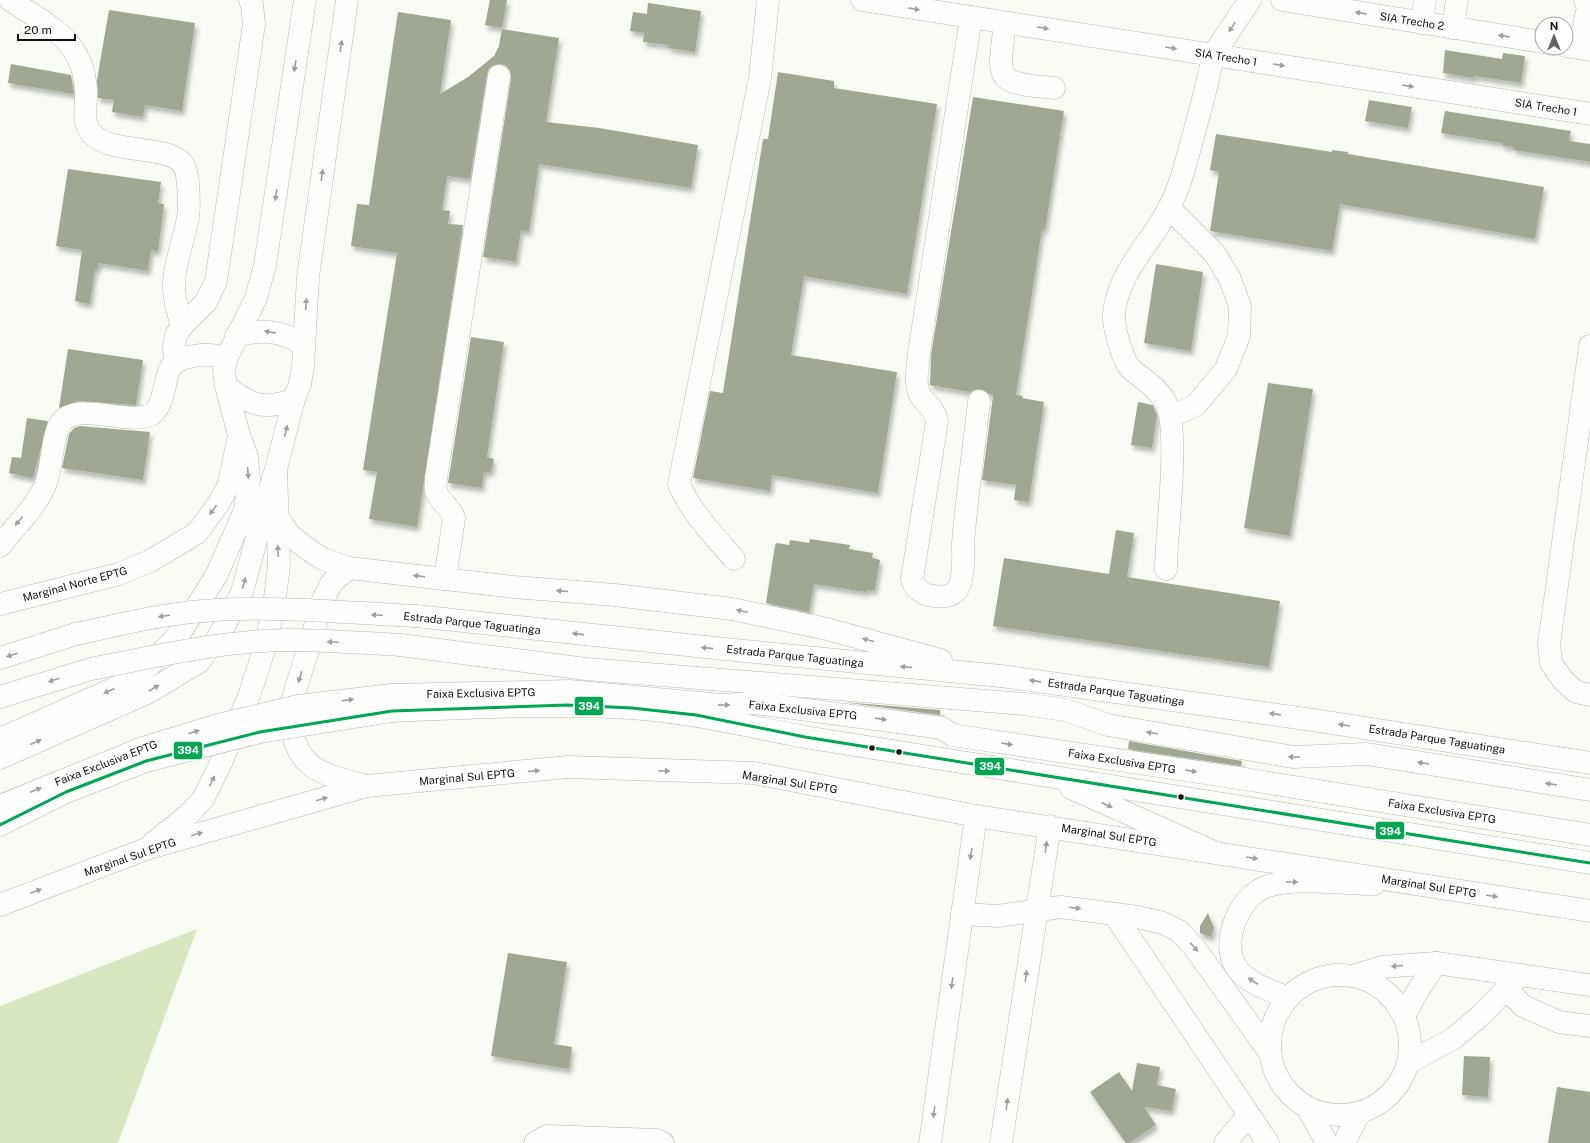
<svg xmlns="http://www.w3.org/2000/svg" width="1590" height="1143" font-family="'Public Sans',sans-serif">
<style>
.green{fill:#d8e6c0}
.building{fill:#a0a792;filter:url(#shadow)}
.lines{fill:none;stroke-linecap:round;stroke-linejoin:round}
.minor-casing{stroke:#b7b9b4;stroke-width:23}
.major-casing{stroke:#b7b9b4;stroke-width:23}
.highway-casing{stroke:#b7b9b4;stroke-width:23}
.minor{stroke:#fefefd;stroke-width:22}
.major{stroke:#fefefd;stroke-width:22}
.highway{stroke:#fefefd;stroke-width:22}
.minor-bridge-casing{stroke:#b7b9b4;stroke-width:23;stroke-linecap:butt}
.highway-bridge-casing{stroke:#b7b9b4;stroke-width:23;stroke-linecap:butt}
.minor-bridge{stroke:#fefefd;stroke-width:22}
.highway-bridge{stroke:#fefefd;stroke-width:22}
.bus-1-casing{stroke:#fff;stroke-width:6}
.bus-1{stroke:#00a651;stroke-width:3}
.oneway{fill:#9fa09d}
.bus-dot{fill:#11130e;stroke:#fff;stroke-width:1.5}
.labels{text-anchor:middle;stroke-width:3.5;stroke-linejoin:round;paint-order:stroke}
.street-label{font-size:11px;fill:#11130e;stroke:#fff}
.line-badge{stroke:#fff;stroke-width:1.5}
.badge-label{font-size:11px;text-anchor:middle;font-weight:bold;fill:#fff}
</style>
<defs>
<filter id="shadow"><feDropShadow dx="2.5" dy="4.5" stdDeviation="2" flood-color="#0004"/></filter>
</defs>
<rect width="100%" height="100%" fill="#f8fbf4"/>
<!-- green -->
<path class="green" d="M197 929 118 1143H0V1006Z"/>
<!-- building -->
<g class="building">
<path d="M490 0H507L502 28 485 25Z"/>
<path d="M648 3 701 11 695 52 668 48 669 45 643 42 644 33 630 31 633 12 647 14Z"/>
<path d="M109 10 195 23 182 111 145 105 143 117 112 112 114 100 98 98 97 80Z"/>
<path d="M398 12 451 20 440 94 468 77 494 56 499 46 502 29 559 38 546 122 599 128 698 145 691 188 539 164 529 232 521 230 516 262 483 257 511 78 510 71 507 66 501 64 494 65 489 68 487 74 470 179 447 176 442 210 450 211 448 224 463 225 417 527 369 519 377 472 363 470 397 253 351 246 357 204 369 205Z"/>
<path d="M1445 50 1502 59 1503 53 1525 56 1521 83 1475 76 1474 78 1443 73Z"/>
<path d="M11 64 71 75 74 94 8 83Z"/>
<path d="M778 72 834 81V88L937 104 907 294 804 276 791 355 897 372 878 493 772 475 770 491 693 478 710 391 723 393 763 139H768Z"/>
<path d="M973 97 1064 111 1045 230 1042 229 1016 395 1023 396 1022 398 1044 402 1029 502 1014 500 1016 485 982 480 993 396 981 389H974L970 392 930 385 931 355Z"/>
<path d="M1369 100 1412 107 1408 128 1365 121Z"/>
<path d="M1445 111 1571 131 1569 141 1590 144V162L1514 150V147L1503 146V143L1441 133Z"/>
<path d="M1216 134 1332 152V150L1348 152V154L1544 187 1535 239 1340 204 1332 251 1210 231 1219 172 1210 170Z"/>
<path d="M68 169 161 182 158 203 164 204 158 251 151 250 148 271 99 263 98 269H95L90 304 75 301 82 250 56 246Z"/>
<path d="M1156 264 1203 272 1191 351 1144 343Z"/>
<path d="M471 337 504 342 487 457 494 459 491 472H484L482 488 448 483Z"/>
<path d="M68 349 143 360 136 405 77 401 59 408Z"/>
<path d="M1268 383 1313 389 1290 536 1244 528Z"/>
<path d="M1138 402 1153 405 1157 415 1152 448 1131 445Z"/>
<path d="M27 418 48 421 33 478 9 473 12 457 21 458Z"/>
<path d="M80 426 150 432 143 480 62 468 69 434 74 428Z"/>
<path d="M1116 530 1134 533 1127 577 1280 601 1269 667 993 626 1004 558 1109 574Z"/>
<path d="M810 539 850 545 849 549 873 553 872 558 880 560 875 590H867L866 592 814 584 809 612 766 603 775 545 777 543 789 545 790 540 809 543Z"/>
<path d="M842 702 940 710V715Z"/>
<path d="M1129 741 1242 761 1241 766 1128 749Z"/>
<path d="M1208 913 1214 928 1211 937 1200 933V926Z"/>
<path d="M508 953 567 962 554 1044 572 1047 569 1069 491 1056Z"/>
<path d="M1464 1056 1490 1057 1488 1097 1462 1095Z"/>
<path d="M1137 1063 1160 1067 1157 1085 1176 1089 1172 1111 1144 1107 1156 1125 1129 1143H1126L1090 1092 1119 1072 1132 1091Z"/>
<path d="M1557 1087 1590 1092V1143H1548Z"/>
</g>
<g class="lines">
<defs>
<g id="minor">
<path d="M10 0C47 25 83 39 86 90 87 104 81 122 92 134 111 155 173 144 184 166 187 170 187 178 188 183 189 196 190 211 187 223 183 242 175 262 174 282 173 297 178 312 182 326"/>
<path d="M971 17 919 353C918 367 913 386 922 398 929 406 935 410 937 421L912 579C914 588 920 592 928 595 937 597 948 598 955 592 965 584 963 555 963 543 967 495 974 448 979 401"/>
<path d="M1005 23C998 82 993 82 1054 88"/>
<path d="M1422 23 1425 0"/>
<path d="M1453 28 1457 0"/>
<path d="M1579 48 1588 7 1585 0"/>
<path d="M1169 208 1215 254 1230 279 1240 306 1239 336 1226 369 1196 405 1171 417"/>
<path d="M1590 346 1549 644 1551 663 1563 680 1576 692 1590 695"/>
<path d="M175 362 174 346 176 335 182 326 206 302 216 281 254 24 252 4 250 0"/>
<path d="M0 546C15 526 37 507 46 483 52 467 52 437 60 424 76 399 128 427 152 414 155 412 156 410 158 407 171 384 158 361 194 356 206 354 214 354 226 359"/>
<path d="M734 559C714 535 691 513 679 484L760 78 768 0"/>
<path d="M1166 569C1166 533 1181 427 1165 401 1157 387 1142 379 1130 368 1122 359 1113 326 1114 314 1118 271 1151 244 1169 208 1180 187 1186 163 1192 140 1200 111 1208 84 1213 55"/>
<path d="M445 579 454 518C451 507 439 502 436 491 435 487 436 482 436 478L499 76"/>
<path d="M400 645 586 669 1025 704 1065 710 1108 725 1293 757 1367 754 1590 790"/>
<path d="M392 695 569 691 722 705 756 703 942 728 952 735 1245 779 1590 835"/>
<path d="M0 697 91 669"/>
<path d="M0 739 126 683 150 665 180 633 216 576 245 510 249 480 247 457 239 435"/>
<path d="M0 758 147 693 199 662 219 636 242 592 274 475"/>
<path d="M0 806 143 748"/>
<path d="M962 914 998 916 1061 907 1138 917 1163 923 1179 931 1194 947 1270 1053"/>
<path d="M1114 914 1268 1143"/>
<circle cx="1340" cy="1045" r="70"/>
<path d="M1353 976 1382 967 1436 963 1590 985"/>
<path d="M1507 990 1523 1006 1559 1022 1590 1026"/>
<path d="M1288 998C1272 991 1252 985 1240 972 1217 948 1238 895 1268 886 1295 877 1343 884 1374 884"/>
<path d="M1404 1016 1417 992 1436 963"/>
<path d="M1408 1063 1454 1038 1481 1015 1520 975"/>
<path d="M1307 1107 1327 1143"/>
<path d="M535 1143 547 1136 656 1140 663 1143"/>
<path d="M930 1143 976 816"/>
<path d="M1001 1143 1050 826"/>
<path d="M1225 1143 1248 1116"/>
<path d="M1344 1143 1360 1112"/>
</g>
<g id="major">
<path d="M862 0 1590 114"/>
<path d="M1282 0 1542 42"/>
<path d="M1566 46 1590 50"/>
<path d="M1213 55 1250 0"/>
<path d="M236 336C261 329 280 330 303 344"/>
<path d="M226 386C250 405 265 411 294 399"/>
<path d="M0 604 119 574 150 561 197 533 219 503 229 484 239 435 226 386 224 371 226 359 256 298 265 265 305 0"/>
<path d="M153 843 188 815 203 799 221 763 249 696 264 650 274 606 279 565 276 469 294 399 300 384 303 366 308 277 347 0"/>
<path d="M0 905 146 849 367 786 568 767 754 773 976 816 1590 911"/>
</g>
<g id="highway">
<path d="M276 515 290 535 306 548 323 559 349 568 514 587 615 595 732 609 827 629 941 660"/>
<path d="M349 568 332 582 323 600 290 708C292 768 316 773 367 786"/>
<path d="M416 616 734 650 1001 676 1313 720 1590 763"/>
<path d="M0 658 76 634"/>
<path d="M392 711C472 708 552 703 631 708 690 712 747 726 805 737L1590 863"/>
<path d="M1071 788 1214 852"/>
<path d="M0 825 66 792 146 761"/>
</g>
</defs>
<!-- minor casing -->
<use href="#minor" class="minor-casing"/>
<!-- major casing -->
<use href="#major" class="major-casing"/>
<!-- highway casing -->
<use href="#highway" class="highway-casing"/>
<!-- minor -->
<use href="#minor" class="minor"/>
<!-- major -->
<use href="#major" class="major"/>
<!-- highway -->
<use href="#highway" class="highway"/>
<defs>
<g id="minor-bridge">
<path d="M91 669C156 656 221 641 287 640 324 640 362 643 400 645"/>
<path d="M143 748 218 725 298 706 392 695"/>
</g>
<g id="highway-bridge">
<path d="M76 634C118 625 161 614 204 611 273 605 347 613 416 616"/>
<path d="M146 761 260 732 392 711"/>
</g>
</defs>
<!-- minor-bridge casing -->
<use href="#minor-bridge" class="minor-bridge-casing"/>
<!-- highway-bridge casing -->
<use href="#highway-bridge" class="highway-bridge-casing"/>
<!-- minor-bridge -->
<use href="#minor-bridge" class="minor-bridge"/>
<!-- highway-bridge -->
<use href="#highway-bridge" class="highway-bridge"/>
<defs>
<path id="bus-1" d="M0 825 66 792 146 761 260 732 392 711 567 705 632 708 696 715 805 737 1590 863"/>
</defs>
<!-- bus-1 casing -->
<use href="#bus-1" class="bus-1-casing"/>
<!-- bus-1 -->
<use href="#bus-1" class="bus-1"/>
</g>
<!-- one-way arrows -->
<defs><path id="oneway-solid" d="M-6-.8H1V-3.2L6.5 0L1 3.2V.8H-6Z"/></defs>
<g class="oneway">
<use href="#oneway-solid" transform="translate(914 9) rotate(9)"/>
<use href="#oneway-solid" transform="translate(1361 13) rotate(-171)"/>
<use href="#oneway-solid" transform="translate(1232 27) rotate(124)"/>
<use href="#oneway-solid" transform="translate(1043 28) rotate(9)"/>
<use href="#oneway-solid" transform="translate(1504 36) rotate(-171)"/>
<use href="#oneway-solid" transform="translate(341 46) rotate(-82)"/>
<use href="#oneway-solid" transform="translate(1171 48) rotate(9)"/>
<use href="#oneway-solid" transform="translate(1279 65) rotate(9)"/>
<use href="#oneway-solid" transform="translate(295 66) rotate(99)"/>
<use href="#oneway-solid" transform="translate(1408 86) rotate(9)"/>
<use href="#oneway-solid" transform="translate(322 175) rotate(-82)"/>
<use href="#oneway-solid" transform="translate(276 195) rotate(99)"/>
<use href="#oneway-solid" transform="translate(306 304) rotate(-86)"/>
<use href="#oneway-solid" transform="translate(270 332) rotate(-172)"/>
<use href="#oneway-solid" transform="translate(286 431) rotate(-76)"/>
<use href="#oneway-solid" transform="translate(248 473) rotate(85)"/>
<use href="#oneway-solid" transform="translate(213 510) rotate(126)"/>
<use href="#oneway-solid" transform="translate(19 521) rotate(131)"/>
<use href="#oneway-solid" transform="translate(278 551) rotate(-93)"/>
<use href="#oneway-solid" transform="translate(419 576) rotate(-173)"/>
<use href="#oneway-solid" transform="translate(244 583) rotate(-74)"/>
<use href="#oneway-solid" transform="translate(562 591) rotate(-175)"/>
<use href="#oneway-solid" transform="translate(742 611) rotate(-168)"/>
<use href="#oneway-solid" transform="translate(377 615) rotate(-177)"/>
<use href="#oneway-solid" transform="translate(164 616) rotate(171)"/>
<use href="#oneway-solid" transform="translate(578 634) rotate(-174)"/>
<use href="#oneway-solid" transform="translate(868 640) rotate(-165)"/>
<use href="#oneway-solid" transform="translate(333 642) rotate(-178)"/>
<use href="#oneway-solid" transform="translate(707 648) rotate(-174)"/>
<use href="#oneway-solid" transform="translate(12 655) rotate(162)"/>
<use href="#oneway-solid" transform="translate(906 667) rotate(-175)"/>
<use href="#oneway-solid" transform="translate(300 677) rotate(107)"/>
<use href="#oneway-solid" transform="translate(54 680) rotate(163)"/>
<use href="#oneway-solid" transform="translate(1035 681) rotate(-172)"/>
<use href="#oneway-solid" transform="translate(154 688) rotate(-30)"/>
<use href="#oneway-solid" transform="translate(109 691) rotate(156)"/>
<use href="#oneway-solid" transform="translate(348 700) rotate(-7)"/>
<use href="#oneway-solid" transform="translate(724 705) rotate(-1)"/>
<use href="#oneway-solid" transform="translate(1275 714) rotate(-172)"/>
<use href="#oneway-solid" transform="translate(881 719) rotate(8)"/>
<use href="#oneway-solid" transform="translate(1344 725) rotate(-171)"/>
<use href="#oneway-solid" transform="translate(194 732) rotate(-17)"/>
<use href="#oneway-solid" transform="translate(1152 733) rotate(-170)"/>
<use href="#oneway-solid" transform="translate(36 742) rotate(-24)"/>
<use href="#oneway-solid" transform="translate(1007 744) rotate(9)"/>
<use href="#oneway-solid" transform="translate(1294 757) rotate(-177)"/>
<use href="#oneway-solid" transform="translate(1423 763) rotate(-171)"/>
<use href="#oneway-solid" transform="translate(534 771) rotate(-5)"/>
<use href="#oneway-solid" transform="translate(664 771) rotate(2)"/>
<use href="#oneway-solid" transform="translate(1191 771) rotate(9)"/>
<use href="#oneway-solid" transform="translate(212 781) rotate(-63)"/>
<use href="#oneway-solid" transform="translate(1551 784) rotate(-171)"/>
<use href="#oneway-solid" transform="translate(36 790) rotate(-23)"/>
<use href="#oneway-solid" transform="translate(322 799) rotate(-16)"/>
<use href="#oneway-solid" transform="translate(1107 805) rotate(25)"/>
<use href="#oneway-solid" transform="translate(197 834) rotate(-16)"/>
<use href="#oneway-solid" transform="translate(1046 847) rotate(-81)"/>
<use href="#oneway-solid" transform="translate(971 854) rotate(99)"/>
<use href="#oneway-solid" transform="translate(1252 858) rotate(9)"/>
<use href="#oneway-solid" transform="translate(1292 882)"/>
<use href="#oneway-solid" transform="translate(36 891) rotate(-21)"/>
<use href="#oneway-solid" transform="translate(1492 896) rotate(9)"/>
<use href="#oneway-solid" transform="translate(1075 908) rotate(7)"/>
<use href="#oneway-solid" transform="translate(1194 947) rotate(50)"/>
<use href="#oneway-solid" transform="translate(1397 966) rotate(176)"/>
<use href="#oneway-solid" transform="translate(1026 976) rotate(-82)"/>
<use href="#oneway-solid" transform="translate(1253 981) rotate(-147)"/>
<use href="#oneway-solid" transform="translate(952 983) rotate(98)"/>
<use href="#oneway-solid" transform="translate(1007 1104) rotate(-82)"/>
<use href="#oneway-solid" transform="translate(934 1112) rotate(98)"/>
</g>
<!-- markers -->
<g class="bus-dot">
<circle cx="872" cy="748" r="3.5"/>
<circle cx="899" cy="752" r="3.5"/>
<circle cx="1181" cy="797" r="3.5"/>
</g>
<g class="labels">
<!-- street labels -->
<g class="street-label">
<text transform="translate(1412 21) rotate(9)" y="4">SIA Trecho 2</text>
<text transform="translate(1226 57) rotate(9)" y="4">SIA Trecho 1</text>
<text transform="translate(1546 107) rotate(9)" y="4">SIA Trecho 1</text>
<text transform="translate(75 584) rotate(-15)" y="4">Marginal Norte EPTG</text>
<text transform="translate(472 623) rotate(6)" y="4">Estrada Parque Taguatinga</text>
<text transform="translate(795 656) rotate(6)" y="4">Estrada Parque Taguatinga</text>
<text transform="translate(1116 692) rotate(8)" y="4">Estrada Parque Taguatinga</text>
<text transform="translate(481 693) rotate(-1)" y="4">Faixa Exclusiva EPTG</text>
<text transform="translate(803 710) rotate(6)" y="4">Faixa Exclusiva EPTG</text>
<text transform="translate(1437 739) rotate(9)" y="4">Estrada Parque Taguatinga</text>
<text transform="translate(1122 761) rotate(9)" y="4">Faixa Exclusiva EPTG</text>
<text transform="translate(106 763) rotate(-21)" y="4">Faixa Exclusiva EPTG</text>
<text transform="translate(467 777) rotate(-5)" y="4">Marginal Sul EPTG</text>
<text transform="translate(790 782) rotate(9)" y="4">Marginal Sul EPTG</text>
<text transform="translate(1442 811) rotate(9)" y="4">Faixa Exclusiva EPTG</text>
<text transform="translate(1109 835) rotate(9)" y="4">Marginal Sul EPTG</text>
<text transform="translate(130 857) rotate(-19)" y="4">Marginal Sul EPTG</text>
<text transform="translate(1429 886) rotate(9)" y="4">Marginal Sul EPTG</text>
</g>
</g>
<g class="line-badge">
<rect x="574" y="696" width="30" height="20" rx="4" fill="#00a651"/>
<rect x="173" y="741" width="30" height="19" rx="4" fill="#00a651"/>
<rect x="974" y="757" width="31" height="19" rx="4" fill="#00a651"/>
<rect x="1375" y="821" width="30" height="19" rx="4" fill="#00a651"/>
</g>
<g class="badge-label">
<text x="589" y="710">394</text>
<text x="188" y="754">394</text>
<text x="990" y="770">394</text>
<text x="1390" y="835">394</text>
</g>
<!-- north arrow -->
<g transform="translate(1554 36)"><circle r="19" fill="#ffffff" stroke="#a0a19f"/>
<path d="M0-3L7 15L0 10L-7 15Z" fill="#62645e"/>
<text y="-6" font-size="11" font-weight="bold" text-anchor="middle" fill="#11130e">N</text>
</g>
<!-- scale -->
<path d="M18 34v6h57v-6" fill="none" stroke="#11130e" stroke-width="2"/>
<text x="24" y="34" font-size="12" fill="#11130e" stroke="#ffffff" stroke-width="3" paint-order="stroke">20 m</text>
</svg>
